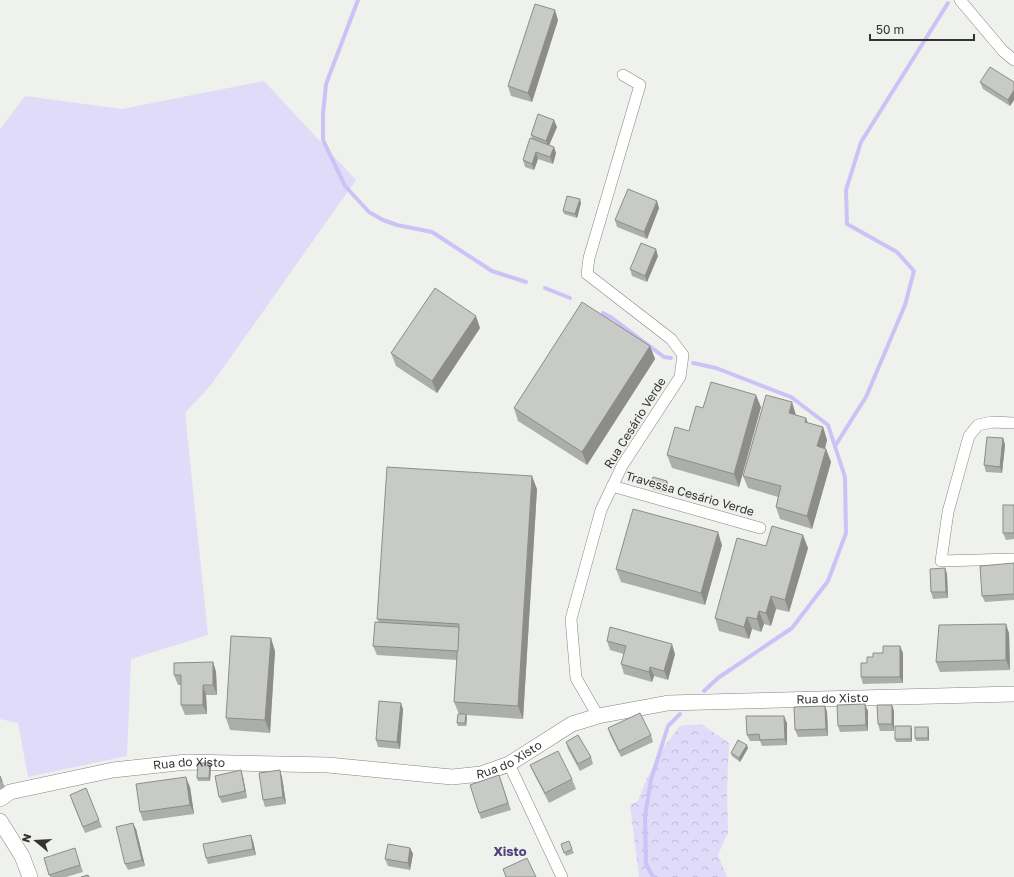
<svg xmlns="http://www.w3.org/2000/svg" width="1014" height="877" font-family="'Golos Text',sans-serif">
<style>
.green{fill:#e0dbf9}
.forest{fill:url(#forest-crowns)}
.lines{fill:none;stroke-linecap:round;stroke-linejoin:round}
.stream{stroke:#ccc2f6;stroke-width:4}
.street-casing{stroke:#848581;stroke-width:12}
.secondary-casing{stroke:#848581;stroke-width:16}
.street{stroke:#fff;stroke-width:11}
.secondary{stroke:#fff;stroke-width:15}
.wall{fill:#acaeaa}
.shaded-wall{fill:#8c8d8b}
.building{fill:#c8cac6;stroke:#8c8d8b}
.labels{text-anchor:middle;stroke-width:3;stroke-linejoin:round;paint-order:stroke}
.street-label{font-size:12px;fill:#333332;stroke:#eff1ed}
.neighbourhood-label{font-size:13px;font-weight:bold;fill:#4f3f7c;stroke:#eff1ed}
</style>
<defs>
<pattern id="forest-crowns" width="20" height="18" patternUnits="userSpaceOnUse"><rect width="20" height="18" fill="#e0dbf9"/><path d="M2 6a3 3 0 1 1 6 0M12 15a3 3 0 1 1 6 0" fill="none" stroke="#c1bcd6"/></pattern>
</defs>
<rect width="100%" height="100%" fill="#eff1ed"/>
<!-- green -->
<path class="green" d="M264 81 356 180 211 385 185 413 208 635 131 659 127 756 28 777 18 723 0 719V129L25 96 122 109Z"/>
<!-- forest -->
<path class="forest" d="M701 724 729 743 727 789 728 832 718 855 727 877H639L630 805 638 801C648 774 661 748 680 726Z"/>
<g class="lines">
<!-- stream -->
<g class="stream">
<path d="M358 0 326 84 323 114V140L345 186 369 212 383 220 397 225 432 232 492 271 526 282"/>
<path d="M545 288 570 298"/>
<path d="M603 313 612 318 664 357 671 358"/>
<path d="M693 363 716 368 791 397 828 425 845 477 846 533 828 581 792 628 718 678 704 691"/>
<path d="M835 446 866 397 905 305 914 271 897 252 847 224 846 190 861 142 948 3"/>
<path d="M653 877 646 864 645 816 651 780 668 726 680 714"/>
</g>
<defs>
<g id="street">
<path d="M960 0 1003 51 1014 60"/>
<path d="M1014 423 992 422 978 425 969 436 948 512 941 561 1014 559"/>
<path d="M612 486 760 528"/>
<path d="M598 716 576 678 571 619 601 510 622 466 680 377 683 355 671 339 587 274 589 258 640 85 623 75"/>
<path d="M509 764 562 877"/>
</g>
<g id="secondary">
<path id="s1" d="M0 799 10 792 113 770 187 762 328 765 452 777 481 774 509 764 572 724 598 716 668 703 1014 694"/>
<path d="M0 821 22 856 30 877"/>
</g>
</defs>
<!-- street casing -->
<use href="#street" class="street-casing"/>
<!-- secondary casing -->
<use href="#secondary" class="secondary-casing"/>
<!-- street -->
<use href="#street" class="street"/>
<!-- secondary -->
<use href="#secondary" class="secondary"/>
</g>
<!-- wall -->
<g class="wall">
<path d="M558 20 532 102 511 96 508 86Z"/>
<path d="M980 82H1014V100L1010 106 983 89Z"/>
<path d="M557 127 549 145 554 147 556 153 553 164 538 159 534 170 525 167 523 160 532 139 531 135Z"/>
<path d="M581 203 577 218 564 214 563 211Z"/>
<path d="M659 208 647 239 617 227 615 220Z"/>
<path d="M658 256 647 282 632 276 630 269Z"/>
<path d="M480 328 437 393 396 366 391 353Z"/>
<path d="M650 346 655 359 587 465 518 421 514 408Z"/>
<path d="M761 407 739 487 672 468 667 455 689 431 703 408Z"/>
<path d="M796 415 808 423 823 427 827 440 825 449H826L831 462 812 529 780 519 776 507 778 497 748 488 743 476Z"/>
<path d="M1003 438 1005 445 1002 473 986 472 984 465Z"/>
<path d="M667 481 668 484 666 493 652 489 650 486Z"/>
<path d="M537 489 523 719 466 715 467 718 466 726H458L457 723 459 714 454 702 457 660 377 655 373 646 379 622 377 619Z"/>
<path d="M1014 505V539L1006 540 1003 533Z"/>
<path d="M722 545 705 605 621 582 616 569Z"/>
<path d="M766 546 808 548 789 612 776 609 771 626 764 624 761 632 752 629 749 639 719 631 715 618Z"/>
<path d="M1014 563V600L985 602 982 596Z"/>
<path d="M945 568 947 574 948 598 933 599 931 592Z"/>
<path d="M1009 633 1010 670 940 672 936 662Z"/>
<path d="M607 641 675 654 668 680 654 676 652 682 624 674 621 664 624 654 610 650Z"/>
<path d="M275 651 270 733 230 730 226 718Z"/>
<path d="M903 653V683L863 684 861 677 867 663Z"/>
<path d="M213 662 216 672 217 695H206L207 714 185 715 181 705V685H178L174 675Z"/>
<path d="M892 705 894 711V731H880L878 724Z"/>
<path d="M825 706 827 712 828 736 798 737 795 730Z"/>
<path d="M403 709 400 749 378 747 376 740Z"/>
<path d="M868 711V731L840 732 838 726Z"/>
<path d="M787 723V745L762 746 760 741H750L747 735Z"/>
<path d="M608 728 651 735 653 742 621 757 610 735Z"/>
<path d="M912 729V742H896L895 739Z"/>
<path d="M929 730V741H916L915 738Z"/>
<path d="M566 742 591 757 593 764 580 771 568 749Z"/>
<path d="M748 748 740 762 732 756 731 753Z"/>
<path d="M530 765 572 779 576 789 549 803 534 774Z"/>
<path d="M211 767 210 781H198L197 778Z"/>
<path d="M499 775 511 810 481 819 479 813Z"/>
<path d="M0 776 5 787 0 790Z"/>
<path d="M243 777 247 798 222 803 219 797Z"/>
<path d="M282 777 286 804 265 807 263 800Z"/>
<path d="M190 787 194 814 143 821 140 812Z"/>
<path d="M72 801 99 820 102 827 85 833Z"/>
<path d="M136 829 145 866 128 870 125 864Z"/>
<path d="M253 841 256 855 208 864 206 858Z"/>
<path d="M410 848 413 854 410 870 388 866 385 859Z"/>
<path d="M562 848 572 849 574 853 566 856Z"/>
<path d="M77 855 83 872 66 877H50L44 858Z"/>
</g>
<!-- shaded-wall -->
<g class="shaded-wall">
<path d="M555 10 558 20 532 102 528 93Z"/>
<path d="M1014 90V100L1010 106 1008 100Z"/>
<path d="M554 120 557 127 548 148 546 141Z"/>
<path d="M554 147 556 153 553 164 550 157Z"/>
<path d="M536 152 538 159 534 170 532 164Z"/>
<path d="M580 199 581 203 577 218 575 214Z"/>
<path d="M657 201 659 208 647 239 644 232Z"/>
<path d="M656 249 658 256 647 282 645 276Z"/>
<path d="M476 316 480 328 437 393 432 381Z"/>
<path d="M650 346 655 359 587 465 582 452Z"/>
<path d="M756 395 761 407 739 487 734 474Z"/>
<path d="M792 402 796 415 789 413Z"/>
<path d="M806 418 811 431 805 422Z"/>
<path d="M823 427 827 440 822 459 817 446Z"/>
<path d="M1003 438 1005 445 1002 473 1000 467Z"/>
<path d="M826 449 831 462 812 529 807 516Z"/>
<path d="M532 476 537 489 523 719 518 706Z"/>
<path d="M667 481 668 484 666 493 664 490Z"/>
<path d="M718 532 722 545 705 605 701 593Z"/>
<path d="M803 535 808 548 789 612 785 600Z"/>
<path d="M945 568 947 574 948 598 946 592Z"/>
<path d="M771 596 776 609 771 626 766 613Z"/>
<path d="M759 611 764 624 761 632 757 619Z"/>
<path d="M747 617 752 629 749 639 744 627Z"/>
<path d="M1006 624 1009 633 1010 670 1006 660Z"/>
<path d="M271 638 275 651 270 733 265 720Z"/>
<path d="M672 644 675 654 668 680 664 671Z"/>
<path d="M900 646 903 653V683L900 677Z"/>
<path d="M213 662 216 672 217 695 213 685Z"/>
<path d="M650 667 654 676 652 682 649 672Z"/>
<path d="M203 685 206 695 207 714 203 705Z"/>
<path d="M401 703 403 709 400 749 397 742Z"/>
<path d="M865 704 868 711V731L866 725Z"/>
<path d="M892 705 894 711V731L892 724Z"/>
<path d="M825 706 827 712 828 736 826 729Z"/>
<path d="M466 714 467 718 466 726 465 723Z"/>
<path d="M784 716 787 723V745L785 739Z"/>
<path d="M911 726 912 729V742L911 739Z"/>
<path d="M928 727 929 730V741L928 738Z"/>
<path d="M747 745 748 748 740 762 739 758Z"/>
<path d="M210 763 211 767 210 781 209 778Z"/>
<path d="M241 770 243 777 247 798 245 791Z"/>
<path d="M280 770 282 777 286 804 283 797Z"/>
<path d="M186 777 190 787 194 814 190 805Z"/>
<path d="M133 823 136 829 145 866 142 860Z"/>
<path d="M251 835 253 841 256 855 253 849Z"/>
<path d="M410 848 413 854 410 870 408 863Z"/>
</g>
<!-- building -->
<g class="building">
<path d="M535 4 555 10 528 93 508 86Z"/>
<path d="M990 67 1014 82V90L1008 100 980 82Z"/>
<path d="M538 114 554 120 546 141 531 135Z"/>
<path d="M530 138 554 147 550 157 536 152 532 164 523 160Z"/>
<path d="M628 189 657 201 644 232 615 220Z"/>
<path d="M567 196 580 199 575 214 563 211Z"/>
<path d="M641 243 656 249 645 276 630 269Z"/>
<path d="M435 288 476 316 432 381 391 353Z"/>
<path d="M582 302 650 346 582 452 514 408Z"/>
<path d="M711 382 756 395 734 474 667 455 675 427 689 431 696 406 703 408Z"/>
<path d="M766 395 792 402 789 413 806 418 805 422 823 427 817 446 826 449 807 516 776 507 781 486 743 476Z"/>
<path d="M987 437 1003 438 1000 467 984 465Z"/>
<path d="M387 467 532 476 518 706 454 702 459 624 377 619Z"/>
<path d="M653 477 667 481 664 490 650 486Z"/>
<rect x="1003" y="505" width="11" height="28"/>
<path d="M633 509 718 532 701 593 616 569Z"/>
<path d="M772 526 803 535 785 600 771 596 766 613 759 611 757 619 747 617 744 627 715 618 737 538 766 546Z"/>
<path d="M1014 563V594L982 596 980 566Z"/>
<path d="M945 568 946 592H931L930 569Z"/>
<path d="M375 622 459 627 458 651 373 646Z"/>
<path d="M1006 624V660L936 662 939 625Z"/>
<path d="M610 627 672 644 664 671 650 667 649 672 621 664 626 646 607 641Z"/>
<path d="M231 636 271 638 265 720 226 718Z"/>
<path d="M883 646H900V677H861V663H867V657H873V653H883Z"/>
<path d="M213 662V685H203V705H181V675H174V663Z"/>
<path d="M379 701 401 703 397 742 376 740Z"/>
<path d="M865 704 866 725 838 726 837 705Z"/>
<path d="M877 705H892V724H878Z"/>
<path d="M825 706 826 729 795 730 794 707Z"/>
<path d="M640 713 651 735 619 751 608 728Z"/>
<path d="M458 714H466L465 723H457Z"/>
<path d="M746 716H784L785 739 760 740 759 734 747 735Z"/>
<rect x="895" y="726" width="16" height="13"/>
<rect x="915" y="727" width="13" height="11"/>
<path d="M578 735 591 757 578 764 566 742Z"/>
<path d="M738 740 747 745 739 758 731 753Z"/>
<path d="M558 751 572 779 545 793 530 765Z"/>
<path d="M198 763H210L209 778H197Z"/>
<path d="M241 770 245 791 219 797 215 776Z"/>
<path d="M280 770 283 797 263 800 259 773Z"/>
<path d="M499 775 508 803 479 813 470 785Z"/>
<path d="M0 776 2 781 0 782Z"/>
<path d="M186 777 190 805 140 812 136 784Z"/>
<path d="M86 788 99 820 83 827 70 795Z"/>
<path d="M133 823 142 860 125 864 116 827Z"/>
<path d="M251 835 253 849 206 858 203 844Z"/>
<path d="M569 841 572 849 564 853 561 844Z"/>
<path d="M388 844 410 848 408 863 385 859Z"/>
<path d="M75 848 80 865 49 875 44 858Z"/>
<path d="M527 858 536 877H506L503 869Z"/>
<path d="M88 875 89 877H81Z"/>
</g>
<g class="labels">
<!-- street labels -->
<g class="street-label">
<text transform="translate(635 423) rotate(-58)" y="4">Rua Cesário Verde</text>
<text transform="translate(690 494) rotate(16)" y="4">Travessa Cesário Verde</text>
<text dy="4" stroke="none"><textPath href="#s1" startOffset="854">Rua do Xisto</textPath></text>
<text dy="4" stroke="none"><textPath href="#s1" startOffset="518">Rua do Xisto</textPath></text>
<text dy="4" stroke="none"><textPath href="#s1" startOffset="194">Rua do Xisto</textPath></text>
</g>
<!-- neighbourhood labels -->
<g class="neighbourhood-label">
<text x="510" y="856">Xisto</text>
</g>
</g>
<!-- north arrow -->
<g transform="translate(36 841) rotate(288)" stroke="#eff1ed" stroke-width="3" paint-order="stroke">
<path d="M0-3L7 15L0 10L-7 15Z" fill="#333332"/>
<text y="-6" font-size="11" font-weight="bold" text-anchor="middle" fill="#333332">N</text>
</g>
<!-- scale -->
<path d="M870 34v6h104v-6" fill="none" stroke="#333332" stroke-width="2"/>
<text x="876" y="34" font-size="12" fill="#333332" stroke="#eff1ed" stroke-width="3" paint-order="stroke">50 m</text>
</svg>
